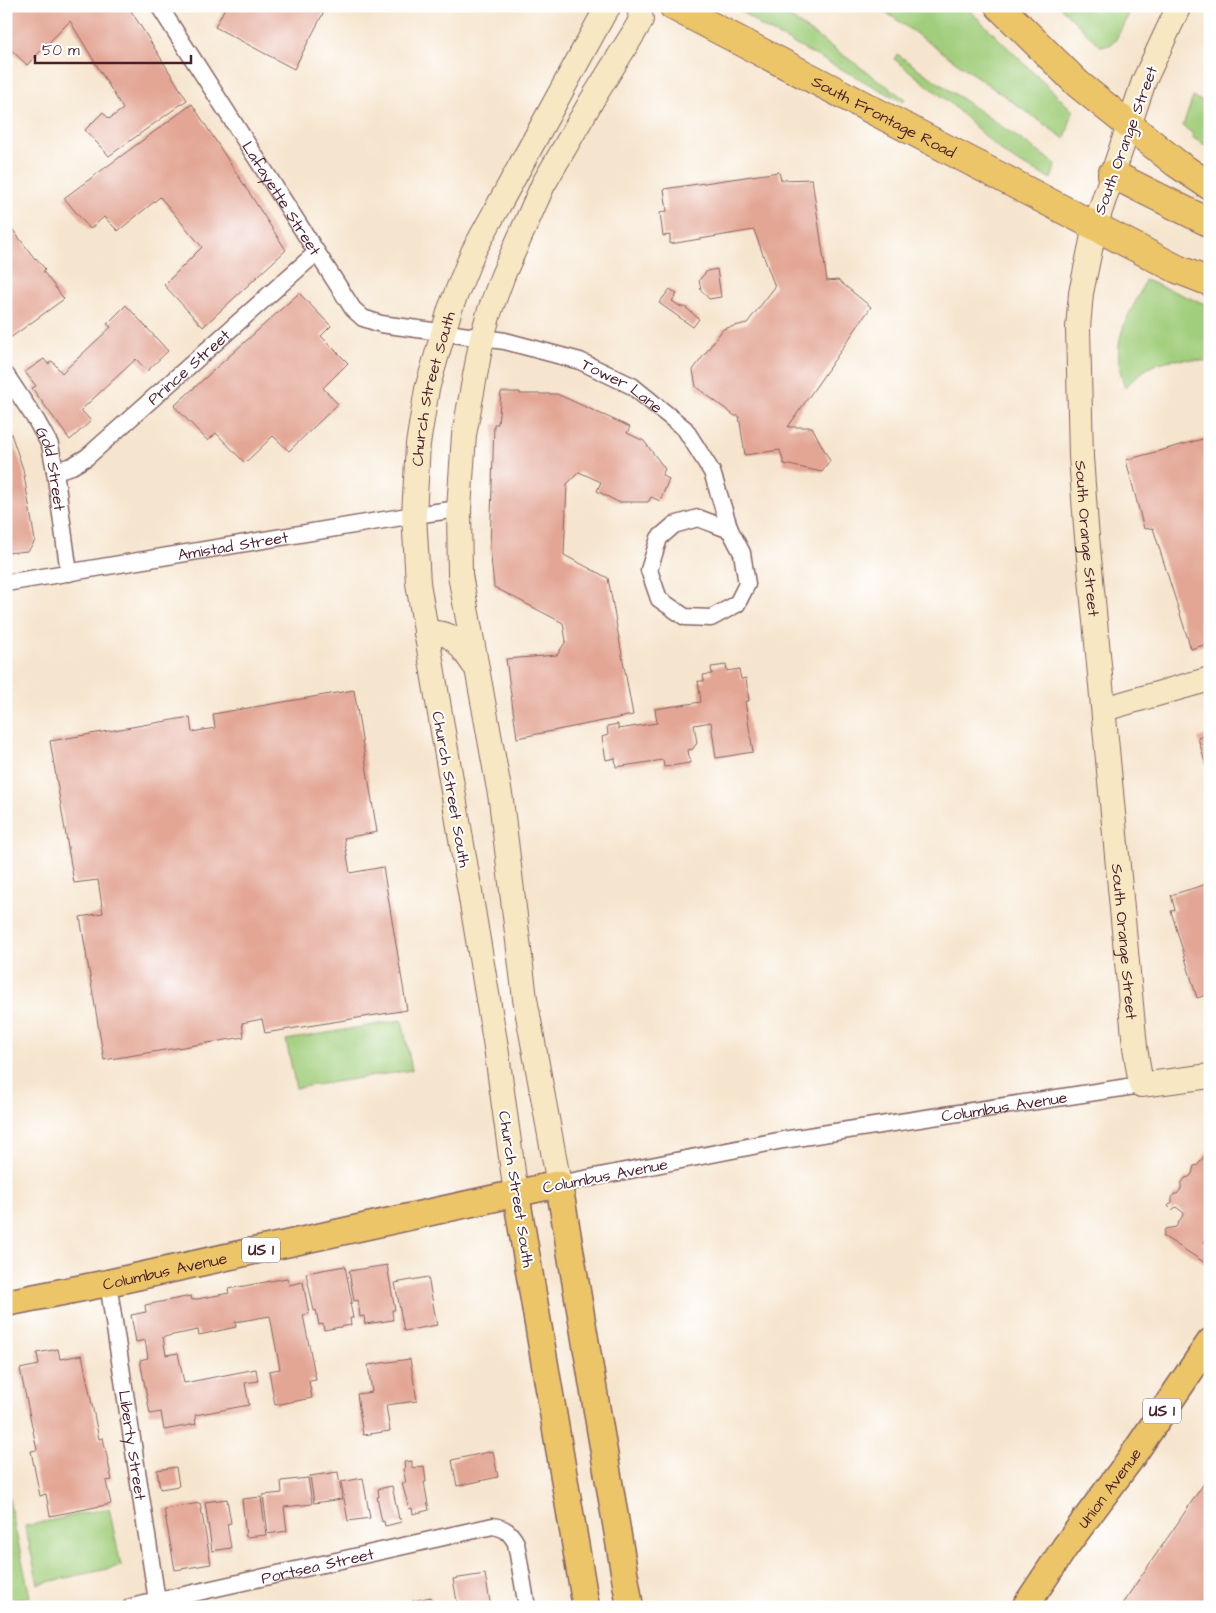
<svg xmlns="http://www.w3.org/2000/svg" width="1216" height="1613" font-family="'Architects Daughter',sans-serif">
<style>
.green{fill:#a1ce7b;stroke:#767653}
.building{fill:#e3a694}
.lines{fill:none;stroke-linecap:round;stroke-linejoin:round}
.street-casing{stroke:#866464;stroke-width:19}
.secondary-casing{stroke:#866464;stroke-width:26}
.primary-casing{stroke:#866464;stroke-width:29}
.highway-casing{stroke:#866464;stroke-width:30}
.street{stroke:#fff;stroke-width:16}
.secondary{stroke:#f7e8c3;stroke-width:24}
.primary{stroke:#ecc569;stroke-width:26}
.highway{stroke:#ecc569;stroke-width:28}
.labels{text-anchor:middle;stroke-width:4;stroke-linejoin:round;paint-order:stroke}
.shield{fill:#fff;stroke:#80626b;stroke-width:1}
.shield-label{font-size:15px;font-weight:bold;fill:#4a1f2b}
.street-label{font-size:16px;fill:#4a1f2b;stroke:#fff}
</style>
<rect width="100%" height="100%" fill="#fff"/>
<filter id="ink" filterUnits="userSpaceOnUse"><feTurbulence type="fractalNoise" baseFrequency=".02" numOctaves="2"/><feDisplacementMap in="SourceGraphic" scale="10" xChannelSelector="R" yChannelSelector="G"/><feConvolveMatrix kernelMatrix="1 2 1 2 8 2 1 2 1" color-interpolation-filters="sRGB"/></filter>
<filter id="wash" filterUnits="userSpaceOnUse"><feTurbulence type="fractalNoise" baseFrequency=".0096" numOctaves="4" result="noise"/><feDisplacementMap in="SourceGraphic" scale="20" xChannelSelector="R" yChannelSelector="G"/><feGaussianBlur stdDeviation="1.12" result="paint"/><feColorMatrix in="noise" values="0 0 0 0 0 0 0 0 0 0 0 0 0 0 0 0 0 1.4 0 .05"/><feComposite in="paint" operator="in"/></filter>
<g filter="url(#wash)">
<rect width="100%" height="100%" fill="#f6e5ce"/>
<!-- green -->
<g class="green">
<path d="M734 6H774L905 99 903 102 762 27Z"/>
<path d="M877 6H965L1073 111 1065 139Z"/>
<path d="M1059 6H1133L1115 41 1110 45 1100 46Z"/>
<path d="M897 54 1056 164 1051 179 1019 163 1001 151 949 102 894 59Z"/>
<path d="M1193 97 1210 105V148L1193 138V134L1183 126Z"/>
<path d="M1145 280 1210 306V362C1172 356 1151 359 1125 388 1117 367 1116 344 1125 323 1131 308 1140 296 1145 280Z"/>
<path d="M402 1020 412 1070 296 1088 286 1040Z"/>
<path d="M6 1495H8L30 1597 6 1602Z"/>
<path d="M109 1508 121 1566 38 1584 25 1526Z"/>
</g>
<g id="blocks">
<!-- building -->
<g class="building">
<path d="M6 6H128L187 100 109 156 85 130 103 112 109 119 123 109 70 21 27 65 6 45Z"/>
<path d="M226 6H327L294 69 215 27Z"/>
<path d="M192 104 286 250 203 327 164 285 202 247 160 197 118 231 104 217 90 229 64 198Z"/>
<path d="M779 172 781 180 812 179 827 281 838 280 871 307 788 427H812L830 461 822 472 784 464 780 450 745 455 739 416H735L696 387 693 370 723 329 747 323 775 287 754 230 670 244V235L663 236 660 213 667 211 664 189Z"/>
<path d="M13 230 35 259 36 258 45 269 43 271 64 299 6 341V234Z"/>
<path d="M717 269 721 297 709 299 701 290 699 280 707 271Z"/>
<path d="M670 289 677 294 672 301 681 307H685L699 319 693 327 659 303Z"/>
<path d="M299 293 331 326 321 336 348 363 323 388 338 404 289 451 273 436 245 463 216 433 208 441 174 406Z"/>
<path d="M126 305 168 351 147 371 136 359 81 410 91 421 70 440 32 388 36 386 25 372 44 359 48 364 52 361 62 373 111 327 107 324Z"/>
<path d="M501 392H520V394H557L630 427 627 433 644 441 665 469 662 475 669 479 660 501 651 497 648 502H618L597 491 601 482 579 472 567 484 564 555 608 578 633 715 517 738 506 659 557 655 566 641 563 623 494 587 490 548 494 424H498Z"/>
<path d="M6 419 23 469 35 541 28 551 6 553Z"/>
<path d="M1210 437V643L1191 649 1153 528 1144 529 1126 460Z"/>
<path d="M726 665 727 671 739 669 741 679 746 678 749 701H745L753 752 716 758 711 722 694 725 697 743 693 749 688 750 690 763 664 767 663 760 616 767 615 758 606 760 602 737 608 735 607 726 618 724V729L657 723 655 709 701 702 698 681H704L703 675 712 674 711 667Z"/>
<path d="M354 690 377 832 344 838 350 873 383 867 407 1010 265 1033 262 1019 242 1023 244 1037 104 1060 80 917 103 913 98 880 74 883 50 741 190 717 192 732 215 728 213 714Z"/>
<path d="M1210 734V776H1209L1198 738Z"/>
<path d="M1210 883V994L1197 998 1171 911 1175 910 1171 895Z"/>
<path d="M1210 1148V1231L1203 1242 1210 1247V1266L1163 1236 1165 1229 1176 1227 1184 1213 1176 1207 1172 1210 1168 1206 1172 1202V1198L1174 1194H1177L1181 1189V1184L1185 1178 1189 1177 1192 1174 1194 1166 1198 1165Z"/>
<path d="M387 1265 395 1310H392L393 1320 365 1324 364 1316 360 1317 358 1300 354 1301 349 1271Z"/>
<path d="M345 1266 352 1303H350L353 1318H350L351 1325 324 1330 323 1324 319 1325 316 1310 314 1311 306 1273Z"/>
<path d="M428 1277 437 1325 404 1331 395 1283Z"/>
<path d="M287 1278 289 1285 303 1282 309 1314 303 1315 316 1380 309 1381 312 1398 275 1405 269 1371 280 1369 270 1316 235 1322 236 1327 199 1335 198 1330 163 1337 166 1355 178 1353 184 1383 256 1369 258 1381 245 1383 249 1405 195 1415 196 1424 164 1430 161 1412 150 1414 140 1360 148 1358 145 1340 136 1342 131 1315 146 1312 145 1305 191 1296 192 1300 229 1293 228 1289Z"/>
<path d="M58 1349 60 1359 82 1355 99 1439 103 1438 112 1480 106 1481 111 1504 50 1516 46 1494 40 1496 31 1451 37 1450 20 1369 39 1365 37 1353Z"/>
<path d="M410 1359 417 1401 386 1405 390 1431 363 1435 357 1394 372 1392 368 1365Z"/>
<path d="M493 1451 498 1477 457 1486 452 1460Z"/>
<path d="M412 1461V1468L424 1466 426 1482H424L429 1510 413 1514 412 1508 409 1509 402 1483H406L403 1469H405L404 1462Z"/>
<path d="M176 1467 179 1486 160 1489 157 1470Z"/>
<path d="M338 1472 342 1499 314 1503 310 1476Z"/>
<path d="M1210 1474V1607H1120L1179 1521Z"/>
<path d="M308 1478 312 1504 284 1507 287 1531 268 1534 263 1495 282 1493 281 1481Z"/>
<path d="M363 1478 370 1518 348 1521 341 1482Z"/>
<path d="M392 1486 399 1519H401L402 1522 385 1526 384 1521 382 1522 377 1497H379L378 1489Z"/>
<path d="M261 1497 266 1535 246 1537 242 1499Z"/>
<path d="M227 1499 231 1523 227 1524 231 1548 212 1551 205 1502Z"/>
<path d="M200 1503 211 1564 175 1570 164 1509Z"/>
<path d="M485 1574 491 1607H458L453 1579Z"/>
<path d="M431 1597 433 1607H413L412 1601Z"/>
<path d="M406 1603 407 1607H391V1606Z"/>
</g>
</g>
</g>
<g filter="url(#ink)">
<use href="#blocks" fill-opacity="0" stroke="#866464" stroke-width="1"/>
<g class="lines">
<defs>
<g id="street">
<path id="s1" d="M159 6 353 309 363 318 381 324 505 341 580 361 632 386 685 429 712 472 730 530 742 553 747 584 737 604 711 618 685 617 659 599 649 570 659 538 674 525 698 518 730 530"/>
<path id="s2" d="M6 375 36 420 50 445 55 471 69 573"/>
<path id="s3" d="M55 471 72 466 87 457 316 253"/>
<path id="s4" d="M6 583 414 515 459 509"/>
<path id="s5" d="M559 1184 783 1140 1141 1085"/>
<path id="s6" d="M108 1283 158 1607"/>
<path id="s7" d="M131 1607 493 1526C505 1528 510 1532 516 1543L527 1607"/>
</g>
<g id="secondary">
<path id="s8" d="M1179 6 1144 81 1095 226 1081 293 1078 328 1081 457 1086 526 1135 1047 1141 1085 1210 1076"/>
<path d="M426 633C455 631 459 644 474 665"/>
<path d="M1104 709 1210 679"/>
<path d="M559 1184 525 999 501 800 460 575 459 509 464 435 482 338 489 313 503 275 543 185 592 100 633 34 641 20 639 6"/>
<path id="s9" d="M516 1194 496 1047 418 583 414 515 418 444 427 389 450 309 473 252 604 13 609 6"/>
</g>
<g id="primary">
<path d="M516 1194 586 1607"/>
<path id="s10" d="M6 1303 108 1283 559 1184 630 1607"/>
<path id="s11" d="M1025 1607 1065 1547 1129 1461 1210 1342"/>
</g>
<g id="highway">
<path id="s12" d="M673 6 1177 269 1210 282"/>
<path d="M999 6 1078 84 1176 163 1210 186"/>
<path d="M1112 174 1210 223"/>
</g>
</defs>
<!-- street casing -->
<use href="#street" class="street-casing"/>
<!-- secondary casing -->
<use href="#secondary" class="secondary-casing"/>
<!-- primary casing -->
<use href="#primary" class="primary-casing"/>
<!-- highway casing -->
<use href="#highway" class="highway-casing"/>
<!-- street -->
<use href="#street" class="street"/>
<!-- secondary -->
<use href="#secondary" class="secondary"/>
<!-- primary -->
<use href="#primary" class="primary"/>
<!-- highway -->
<use href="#highway" class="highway"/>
</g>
</g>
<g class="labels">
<!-- shield labels -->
<g class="shield">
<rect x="242" y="1237.5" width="38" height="25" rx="4"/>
<rect x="1143" y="1398.5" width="38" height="25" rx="4"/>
</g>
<g class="shield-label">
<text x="261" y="1255">US 1</text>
<text x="1162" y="1416">US 1</text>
</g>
<!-- street labels -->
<g class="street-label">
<text dy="6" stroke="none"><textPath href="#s12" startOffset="238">South Frontage Road</textPath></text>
<text transform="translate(1125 140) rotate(-70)" y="6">South Orange Street</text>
<text dy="6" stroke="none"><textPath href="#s1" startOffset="228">Lafayette Street</textPath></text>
<text dy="6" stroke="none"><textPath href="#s3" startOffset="171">Prince Street</textPath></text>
<text dy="6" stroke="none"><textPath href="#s1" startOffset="644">Tower Lane</textPath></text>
<text dy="6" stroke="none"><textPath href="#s9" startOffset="815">Church Street South</textPath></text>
<text dy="6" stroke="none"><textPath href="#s2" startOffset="106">Gold Street</textPath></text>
<text dy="6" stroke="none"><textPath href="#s8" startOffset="550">South Orange Street</textPath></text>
<text dy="6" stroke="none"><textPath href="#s4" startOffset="230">Amistad Street</textPath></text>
<text transform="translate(452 789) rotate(80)" y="6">Church Street South</text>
<text dy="6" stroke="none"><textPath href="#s8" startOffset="955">South Orange Street</textPath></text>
<text dy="6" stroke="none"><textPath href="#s5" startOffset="452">Columbus Avenue</textPath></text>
<text transform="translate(605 1175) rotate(-11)" y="6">Columbus Avenue</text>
<text transform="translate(517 1189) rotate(81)" y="6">Church Street South</text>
<text dy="6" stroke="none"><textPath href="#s10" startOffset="162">Columbus Avenue</textPath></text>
<text dy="6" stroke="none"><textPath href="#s6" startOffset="164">Liberty Street</textPath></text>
<text dy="6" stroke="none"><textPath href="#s11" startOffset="146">Union Avenue</textPath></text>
<text dy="6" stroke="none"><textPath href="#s7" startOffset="191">Portsea Street</textPath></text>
</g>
</g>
<!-- margin -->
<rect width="1216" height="1613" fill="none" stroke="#fff" stroke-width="25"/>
<!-- scale -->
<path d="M35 55v8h156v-8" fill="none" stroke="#4a1f2b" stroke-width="2.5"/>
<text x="42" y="55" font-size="15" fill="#4a1f2b" stroke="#ffffff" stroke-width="4" paint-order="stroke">50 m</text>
</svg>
